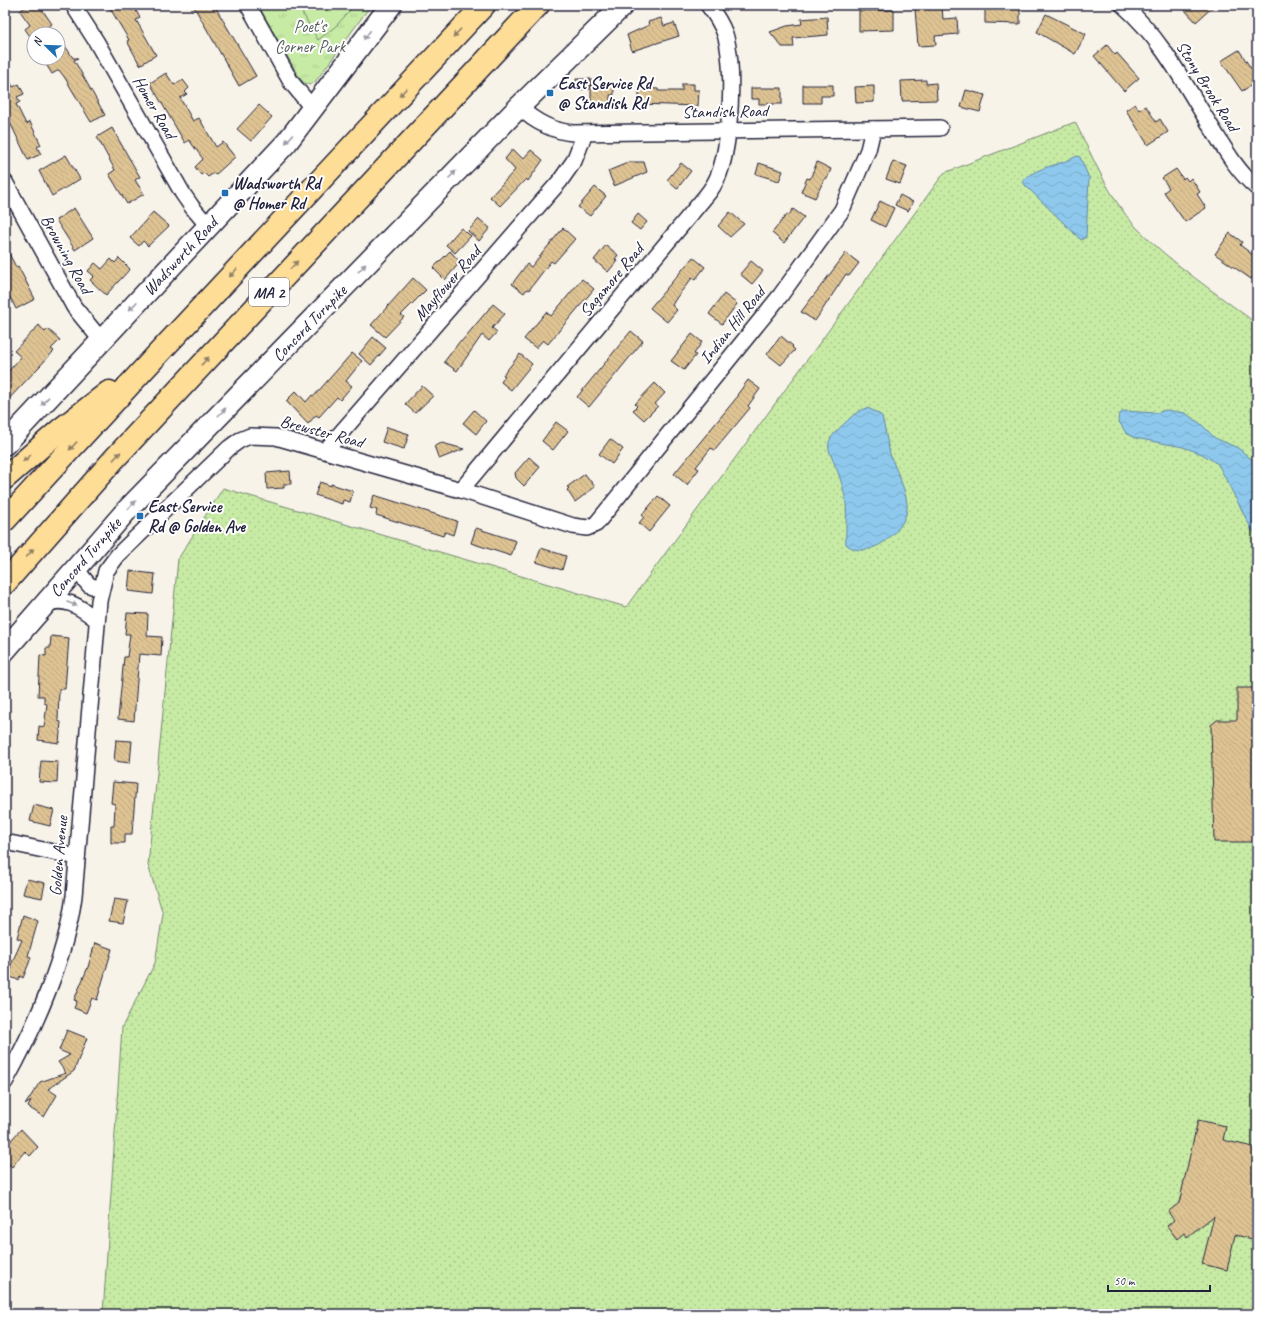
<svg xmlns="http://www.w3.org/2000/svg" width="1262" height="1319" font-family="Caveat,sans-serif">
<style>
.grass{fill:url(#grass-dots);stroke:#748670}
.park{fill:url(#park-tufts);stroke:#748670}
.pitch{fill:#c7eba4;stroke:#748670}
.water{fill:url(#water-waves);stroke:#6386a6}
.building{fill:url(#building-back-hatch);stroke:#22223b}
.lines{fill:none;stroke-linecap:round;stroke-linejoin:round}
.minor-casing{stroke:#22223b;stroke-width:18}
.secondary-casing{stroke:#22223b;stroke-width:24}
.motorway-casing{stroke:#22223b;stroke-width:25}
.minor{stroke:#fff;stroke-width:15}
.secondary{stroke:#fff;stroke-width:21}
.motorway{stroke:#fedd96;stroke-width:22}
.oneway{fill:#908068}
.oneway2{fill:#9c9ca7}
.poi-dot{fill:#1f6fb2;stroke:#fff;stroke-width:1.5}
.labels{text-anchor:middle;stroke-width:4;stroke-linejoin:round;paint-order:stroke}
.shield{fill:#fff;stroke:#646476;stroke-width:1}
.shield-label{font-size:16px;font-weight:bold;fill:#22223b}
.park-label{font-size:17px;fill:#545e5a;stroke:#fff}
.poi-label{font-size:17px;font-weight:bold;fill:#22223b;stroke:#fff;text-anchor:start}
.street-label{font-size:17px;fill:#22223b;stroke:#fff}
</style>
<defs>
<pattern id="grass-dots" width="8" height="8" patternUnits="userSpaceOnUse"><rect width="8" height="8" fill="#c7eba4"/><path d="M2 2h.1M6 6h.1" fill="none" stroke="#abc98e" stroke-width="1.8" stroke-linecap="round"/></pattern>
<pattern id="park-tufts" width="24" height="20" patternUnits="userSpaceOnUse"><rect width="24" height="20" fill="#c7eba4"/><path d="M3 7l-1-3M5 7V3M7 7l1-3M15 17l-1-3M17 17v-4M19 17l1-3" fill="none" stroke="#abc98e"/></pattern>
<pattern id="water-waves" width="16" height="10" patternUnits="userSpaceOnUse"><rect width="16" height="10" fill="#8ec9ed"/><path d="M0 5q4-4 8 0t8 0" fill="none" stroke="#7aaccc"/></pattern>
<pattern id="building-back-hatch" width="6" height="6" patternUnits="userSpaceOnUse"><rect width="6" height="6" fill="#dec393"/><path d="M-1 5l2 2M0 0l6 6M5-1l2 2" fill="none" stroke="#bea780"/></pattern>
</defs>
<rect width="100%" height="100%" fill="#f8f3e9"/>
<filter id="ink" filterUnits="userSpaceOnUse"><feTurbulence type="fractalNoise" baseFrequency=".025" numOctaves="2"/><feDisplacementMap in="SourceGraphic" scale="8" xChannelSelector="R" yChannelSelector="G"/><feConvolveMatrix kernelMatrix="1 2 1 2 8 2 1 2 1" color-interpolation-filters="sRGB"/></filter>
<g filter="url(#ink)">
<!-- grass -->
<path class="grass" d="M1075 122C1093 157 1109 198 1136 227 1172 264 1216 293 1257 324L1254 337 1257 339V1314H103L122 1027 155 963 163 914 148 865 178 559 223 488 626 607 944 173Z"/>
<!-- park -->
<path class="park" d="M258 5H371L316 81 310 85 304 83 299 77Z"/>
<!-- pitch -->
<path class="pitch" d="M298 5H355L336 26 318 40Z"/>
<!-- water -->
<g class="water">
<path d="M1077 156 1080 157 1089 178 1086 237 1081 240 1025 185 1023 181C1036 166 1060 166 1077 156Z"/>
<path d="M868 408 882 416C885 428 887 442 890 454 896 471 905 486 907 504 910 529 867 564 846 544 845 529 848 512 845 497 843 489 841 479 837 470 827 445 822 444 845 423 852 416 858 410 868 408Z"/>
<path d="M1166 410 1185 413 1201 424 1215 438 1238 448 1257 464V534L1252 530 1218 464 1202 454 1183 447 1135 438 1126 433 1118 420 1119 415 1123 411 1156 413Z"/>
</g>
<!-- building -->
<g class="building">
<path d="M28 5H39L52 24 38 34H34L32 39 25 29 30 25 20 11Z"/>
<path d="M108 5H133L140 18 136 20 156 55 140 65 127 41 129 40Z"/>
<path d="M193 5H214L256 76 239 86Z"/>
<path d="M985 5 1020 6V24L985 23Z"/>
<path d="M1180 5H1215L1196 22Z"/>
<path d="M942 7 943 19 957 18 958 34 935 36 936 45 918 46 915 9Z"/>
<path d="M894 10V30L859 31V11Z"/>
<path d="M1046 14 1086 34 1075 54 1037 32Z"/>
<path d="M827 17 828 35 793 38 794 47H782L770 32 787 26 802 24 801 19Z"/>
<path d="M661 18 664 26 674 23 679 36 632 51 627 35 649 25 648 22Z"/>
<path d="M58 35 73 58H78L74 60 105 115 91 122 65 78 59 70 52 74 42 58H58Z"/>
<path d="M1107 45 1115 55 1117 53 1139 78 1124 91 1094 56Z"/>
<path d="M1239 50 1252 70 1257 67V82L1242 91 1221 61Z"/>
<path d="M5 72 13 87 19 84 24 94 17 97 20 102 16 104 26 124 30 122 41 145 37 147 41 154 28 160 5 112Z"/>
<path d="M166 73 174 85 183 80 189 88 185 92 187 94 180 98 193 121 199 118 216 147 223 142 235 157 215 175 214 173 208 177 204 173 201 175 195 167 203 159 189 140 185 143 150 83Z"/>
<path d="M576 79H591L590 89 576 90Z"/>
<path d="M926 80V84L936 83 937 100 902 101 901 81Z"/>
<path d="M682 84H694V90H699L698 106 639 104V88L658 89V91H682Z"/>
<path d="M591 85H614V95H610V105H591Z"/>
<path d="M803 85H833V96H821V103H803Z"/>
<path d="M874 86V102L856 103 855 87Z"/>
<path d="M751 88H782V104H759V99H751Z"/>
<path d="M966 90 985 95 980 112 961 107Z"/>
<path d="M1135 104 1139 110 1146 106 1156 122 1160 119 1168 132 1148 145 1126 110Z"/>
<path d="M259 105 272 117 251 141 237 129Z"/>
<path d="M112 128 140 177 135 180 144 194 127 204 109 174 115 170 97 137Z"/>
<path d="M513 149 523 159 531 150 543 160 528 181 526 179 500 206 490 197 515 170 505 159Z"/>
<path d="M66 155 80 179 52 196 39 171Z"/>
<path d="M893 161 907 166 900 184 886 179Z"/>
<path d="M630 162H644L647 172 614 186 608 171Z"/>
<path d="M817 162 831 169 827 179 825 178 815 198 801 192 807 178 810 179Z"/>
<path d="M681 163 691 171 677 189 667 180Z"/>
<path d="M759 163 783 171 779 181 756 174Z"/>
<path d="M1176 169 1183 179 1185 177 1188 181 1191 178 1200 192 1197 194 1206 208 1185 222 1164 192 1169 188 1162 178Z"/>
<path d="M595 187 606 196 590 216 578 207Z"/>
<path d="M900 195 913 202 908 211 895 205Z"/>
<path d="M880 201 894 208 885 227 871 220Z"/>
<path d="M74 208 93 238 75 250 56 220Z"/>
<path d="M793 209 804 217 784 243 772 233 787 214 789 215Z"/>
<path d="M153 212 169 226 148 246 143 241 139 246 130 238Z"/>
<path d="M730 212 744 224 730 237 718 226Z"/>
<path d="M638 214 647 222 640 230 631 223Z"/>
<path d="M479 219 490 228 479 241 468 231Z"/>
<path d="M461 228 471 236 455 253 446 245Z"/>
<path d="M563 228 575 239 554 263 551 261 529 290 527 289 524 293 512 284 527 264 531 267Z"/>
<path d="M1230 233 1242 242 1240 245 1257 258V270L1251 279 1215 254Z"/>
<path d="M606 245 618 255 615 259 617 261 608 272 594 260Z"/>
<path d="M5 246 16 267 18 266 35 299 16 309 5 287Z"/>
<path d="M450 251 460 262 445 280 433 268Z"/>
<path d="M846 253 859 263 849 276 846 274 815 321 801 312Z"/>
<path d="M693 257 705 267 695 280 692 278 677 297 672 305 677 310 667 322 650 308Z"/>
<path d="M119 258 130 269 106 295 90 280 94 276 88 271 95 263 102 269 111 259 115 263Z"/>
<path d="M751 261 763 271 752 284 740 274Z"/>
<path d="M413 278 426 290 401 315 404 317 385 337 371 325Z"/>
<path d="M582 279 594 289 548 344 543 340 536 348 524 339 546 312 551 316Z"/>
<path d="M724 294 737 304 722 324 709 314Z"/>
<path d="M493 304 505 314 492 328 497 332 489 341 482 335 457 371 444 362 460 341 461 342Z"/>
<path d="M39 325 45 332 48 329 60 340 51 349 54 351 5 403V375L21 357 14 351Z"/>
<path d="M631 331 643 341 589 407 577 397Z"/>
<path d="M692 334 702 342 694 354 696 355 684 370 671 361Z"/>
<path d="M781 336 793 346 792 347 795 350 781 365 767 354Z"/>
<path d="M373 337 386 348 371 365 359 354Z"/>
<path d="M352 353 362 361 346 381 352 386 340 400 337 397 319 417 316 415 308 424 286 401 296 391 306 402 312 395 314 396Z"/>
<path d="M520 354 532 364 511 390 501 382 505 376 503 375Z"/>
<path d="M748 380 760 389 748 406 750 408 715 450 711 448 696 467 699 469 687 485 674 474 738 396 737 395Z"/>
<path d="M655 383 665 393 655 404 658 406 644 420 633 410 637 406 635 404Z"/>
<path d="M422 386 433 396 415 413 405 404Z"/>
<path d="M474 410 486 421 476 434 463 423Z"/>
<path d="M556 422 568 431 553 450 542 441Z"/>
<path d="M387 427 409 434 404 449 382 442Z"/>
<path d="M610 439 623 449 612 464 599 454Z"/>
<path d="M442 443 464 449 439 459 434 446Z"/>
<path d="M529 457 540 467 524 486 516 478 515 473Z"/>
<path d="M290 471 291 484H284V488L267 489 266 473Z"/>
<path d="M585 474 595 487 575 502 567 490 569 488 567 487Z"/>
<path d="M320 482 331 486V484L353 491 350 502 343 500 342 504 315 495Z"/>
<path d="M374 495 457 521 453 535 445 532 443 536 376 515 377 510 370 508Z"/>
<path d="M658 496 670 506 649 532 639 523 644 517 642 515Z"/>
<path d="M476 528 516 541 511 556 471 543Z"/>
<path d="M541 548 566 556 562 570 536 562Z"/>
<path d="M130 571 155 574 153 594 128 591Z"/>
<path d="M127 613 148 614 147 636 162 637 161 656 139 654 134 721 118 719 124 657H127L130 634H125Z"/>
<path d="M51 636 69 638 65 689H59L58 721 61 722 59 743 38 740 39 726 44 727 47 704 44 703V696H38L40 655 46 656V648H50Z"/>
<path d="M1237 688H1257V842H1214L1211 725 1217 720H1237Z"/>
<path d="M116 740 132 741 130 763 114 761Z"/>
<path d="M41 761 58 762 57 783 39 782Z"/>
<path d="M113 782 136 784 132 834H125V843H111V826H114L115 804 111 803Z"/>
<path d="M34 805 54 810 50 826 30 821Z"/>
<path d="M27 879 45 883 42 898 23 894Z"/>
<path d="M114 899 128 901 123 923 109 921Z"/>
<path d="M23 915 38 921 28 956 31 957 29 963 23 978 20 976 18 980 8 976 12 968 10 967 22 940 17 938Z"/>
<path d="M95 943 112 949 97 1000 92 998 86 1013 74 1008 77 1001 74 1000 88 967Z"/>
<path d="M67 1030 87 1038 74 1071 48 1089 57 1095 44 1117 28 1107 31 1101 25 1105 40 1082 66 1073 58 1062 70 1055 59 1050Z"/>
<path d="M1198 1120 1226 1126 1223 1140 1257 1148V1240L1235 1235 1227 1270 1202 1264 1214 1216 1187 1237 1184 1233 1177 1239 1167 1226 1174 1220 1168 1212 1179 1203Z"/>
<path d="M21 1129 38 1147 30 1156 25 1151 12 1167 5 1161V1155L10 1149 6 1146Z"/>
</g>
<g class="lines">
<defs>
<g id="minor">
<path d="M73 5 96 41 183 194 192 207 208 226"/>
<path d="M248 5 291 82 313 109"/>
<path d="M1123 5C1161 38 1184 83 1210 125 1224 148 1237 171 1257 188"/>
<path d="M519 107C535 122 552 131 573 133L940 128"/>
<path d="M5 182 74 307 101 340"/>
<path d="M326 450 560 181 574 161 585 133"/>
<path d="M461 490 705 197C711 190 716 182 719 174 731 141 735 67 725 34 721 23 715 14 708 5"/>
<path d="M75 568 89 585 101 589"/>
<path d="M43 605C65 595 80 607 97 620"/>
<path d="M5 842 77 857"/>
<path d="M5 1082C35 1028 66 957 74 896L99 601 106 571 118 555 229 448 240 440 250 436 276 437 461 490 573 526 587 528 596 524 780 296 842 210 868 150 873 129"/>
</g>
<g id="secondary">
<path d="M5 444 287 142 391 5"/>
<path d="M5 650 127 510 519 107 623 5"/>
</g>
<g id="motorway">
<path d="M5 478 60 430 109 392"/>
<path d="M5 520 156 356 484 5"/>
<path d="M5 583 115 458 538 5"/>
</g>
</defs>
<!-- minor casing -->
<use href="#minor" class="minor-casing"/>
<!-- secondary casing -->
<use href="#secondary" class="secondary-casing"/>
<!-- motorway casing -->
<use href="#motorway" class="motorway-casing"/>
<!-- minor -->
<use href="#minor" class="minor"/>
<!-- secondary -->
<use href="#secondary" class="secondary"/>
<!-- motorway -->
<use href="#motorway" class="motorway"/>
</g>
<!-- one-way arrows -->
<defs><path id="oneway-solid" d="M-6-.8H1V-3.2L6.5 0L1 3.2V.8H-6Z"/></defs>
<g class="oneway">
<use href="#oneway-solid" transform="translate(457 33) rotate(133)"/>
<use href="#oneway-solid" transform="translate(403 92) rotate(133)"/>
<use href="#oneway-solid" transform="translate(294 265) rotate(-47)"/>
<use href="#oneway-solid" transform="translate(233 273) rotate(133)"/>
<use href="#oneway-solid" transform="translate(205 361) rotate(-47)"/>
<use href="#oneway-solid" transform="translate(73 446) rotate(133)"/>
<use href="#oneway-solid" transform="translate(117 456) rotate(-47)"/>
<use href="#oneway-solid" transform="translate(27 458) rotate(139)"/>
<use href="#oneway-solid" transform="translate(30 553) rotate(-49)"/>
</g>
<g class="oneway2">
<use href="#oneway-solid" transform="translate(367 35) rotate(127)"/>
<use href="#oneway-solid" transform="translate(289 139) rotate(131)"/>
<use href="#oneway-solid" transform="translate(452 175) rotate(-46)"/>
<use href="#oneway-solid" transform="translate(362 268) rotate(-46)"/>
<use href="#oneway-solid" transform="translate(133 306) rotate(133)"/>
<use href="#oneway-solid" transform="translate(45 401) rotate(133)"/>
<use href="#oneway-solid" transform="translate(222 412) rotate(-46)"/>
<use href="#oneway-solid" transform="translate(132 505) rotate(-46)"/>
<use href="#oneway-solid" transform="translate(72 604) rotate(21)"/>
</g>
</g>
<!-- markers -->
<g class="poi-dot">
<rect x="546" y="89" width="8" height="8" rx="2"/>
<rect x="221" y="189" width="8" height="8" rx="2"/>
<rect x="136" y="512" width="8" height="8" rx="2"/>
</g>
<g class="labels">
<!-- shield labels -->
<rect class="shield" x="249" y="278" width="40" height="28" rx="3"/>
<g class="shield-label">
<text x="269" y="298">MA 2</text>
</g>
<!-- park labels -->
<g class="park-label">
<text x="310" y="32">Poet's<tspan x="310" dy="20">Corner Park</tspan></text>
</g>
<!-- poi labels -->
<g class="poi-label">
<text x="558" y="89">East Service Rd<tspan x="558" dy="20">@ Standish Rd</tspan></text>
<text x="233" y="189">Wadsworth Rd<tspan x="233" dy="20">@ Homer Rd</tspan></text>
<text x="148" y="512">East Service<tspan x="148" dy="20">Rd @ Golden Ave</tspan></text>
</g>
<!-- street labels -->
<g class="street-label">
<text transform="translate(1208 86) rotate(58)" y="6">Stony Brook Road</text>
<text transform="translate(155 107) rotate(60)" y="6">Homer Road</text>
<text transform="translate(725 111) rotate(-1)" y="6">Standish Road</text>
<text transform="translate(67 254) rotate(61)" y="6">Browning Road</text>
<text transform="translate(180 256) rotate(-47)" y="6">Wadsworth Road</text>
<text transform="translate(611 280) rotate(-50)" y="6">Sagamore Road</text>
<text transform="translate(447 283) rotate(-49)" y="6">Mayflower Road</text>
<text transform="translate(309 323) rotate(-46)" y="6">Concord Turnpike</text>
<text transform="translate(732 325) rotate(-51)" y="6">Indian Hill Road</text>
<text transform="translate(322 431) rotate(15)" y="6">Brewster Road</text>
<text transform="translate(85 557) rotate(-49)" y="6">Concord Turnpike</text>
<text transform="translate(58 856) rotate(-85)" y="6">Golden Avenue</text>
</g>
</g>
<!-- margin -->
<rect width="1262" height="1319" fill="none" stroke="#fff" stroke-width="20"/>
<rect x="10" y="10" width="1242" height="1299" fill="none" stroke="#22223b" stroke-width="1.5" filter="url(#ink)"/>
<!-- north arrow -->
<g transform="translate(46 46) rotate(293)"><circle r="19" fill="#ffffff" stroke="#a7a7b1"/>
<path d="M0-3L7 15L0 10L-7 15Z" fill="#1f6fb2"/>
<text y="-6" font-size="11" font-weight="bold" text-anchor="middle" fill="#22223b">N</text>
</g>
<!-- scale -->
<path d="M1108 1285v6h102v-6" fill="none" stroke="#22223b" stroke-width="2"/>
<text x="1114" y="1285" font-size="12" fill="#22223b" stroke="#ffffff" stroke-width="3" paint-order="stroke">50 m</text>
</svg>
